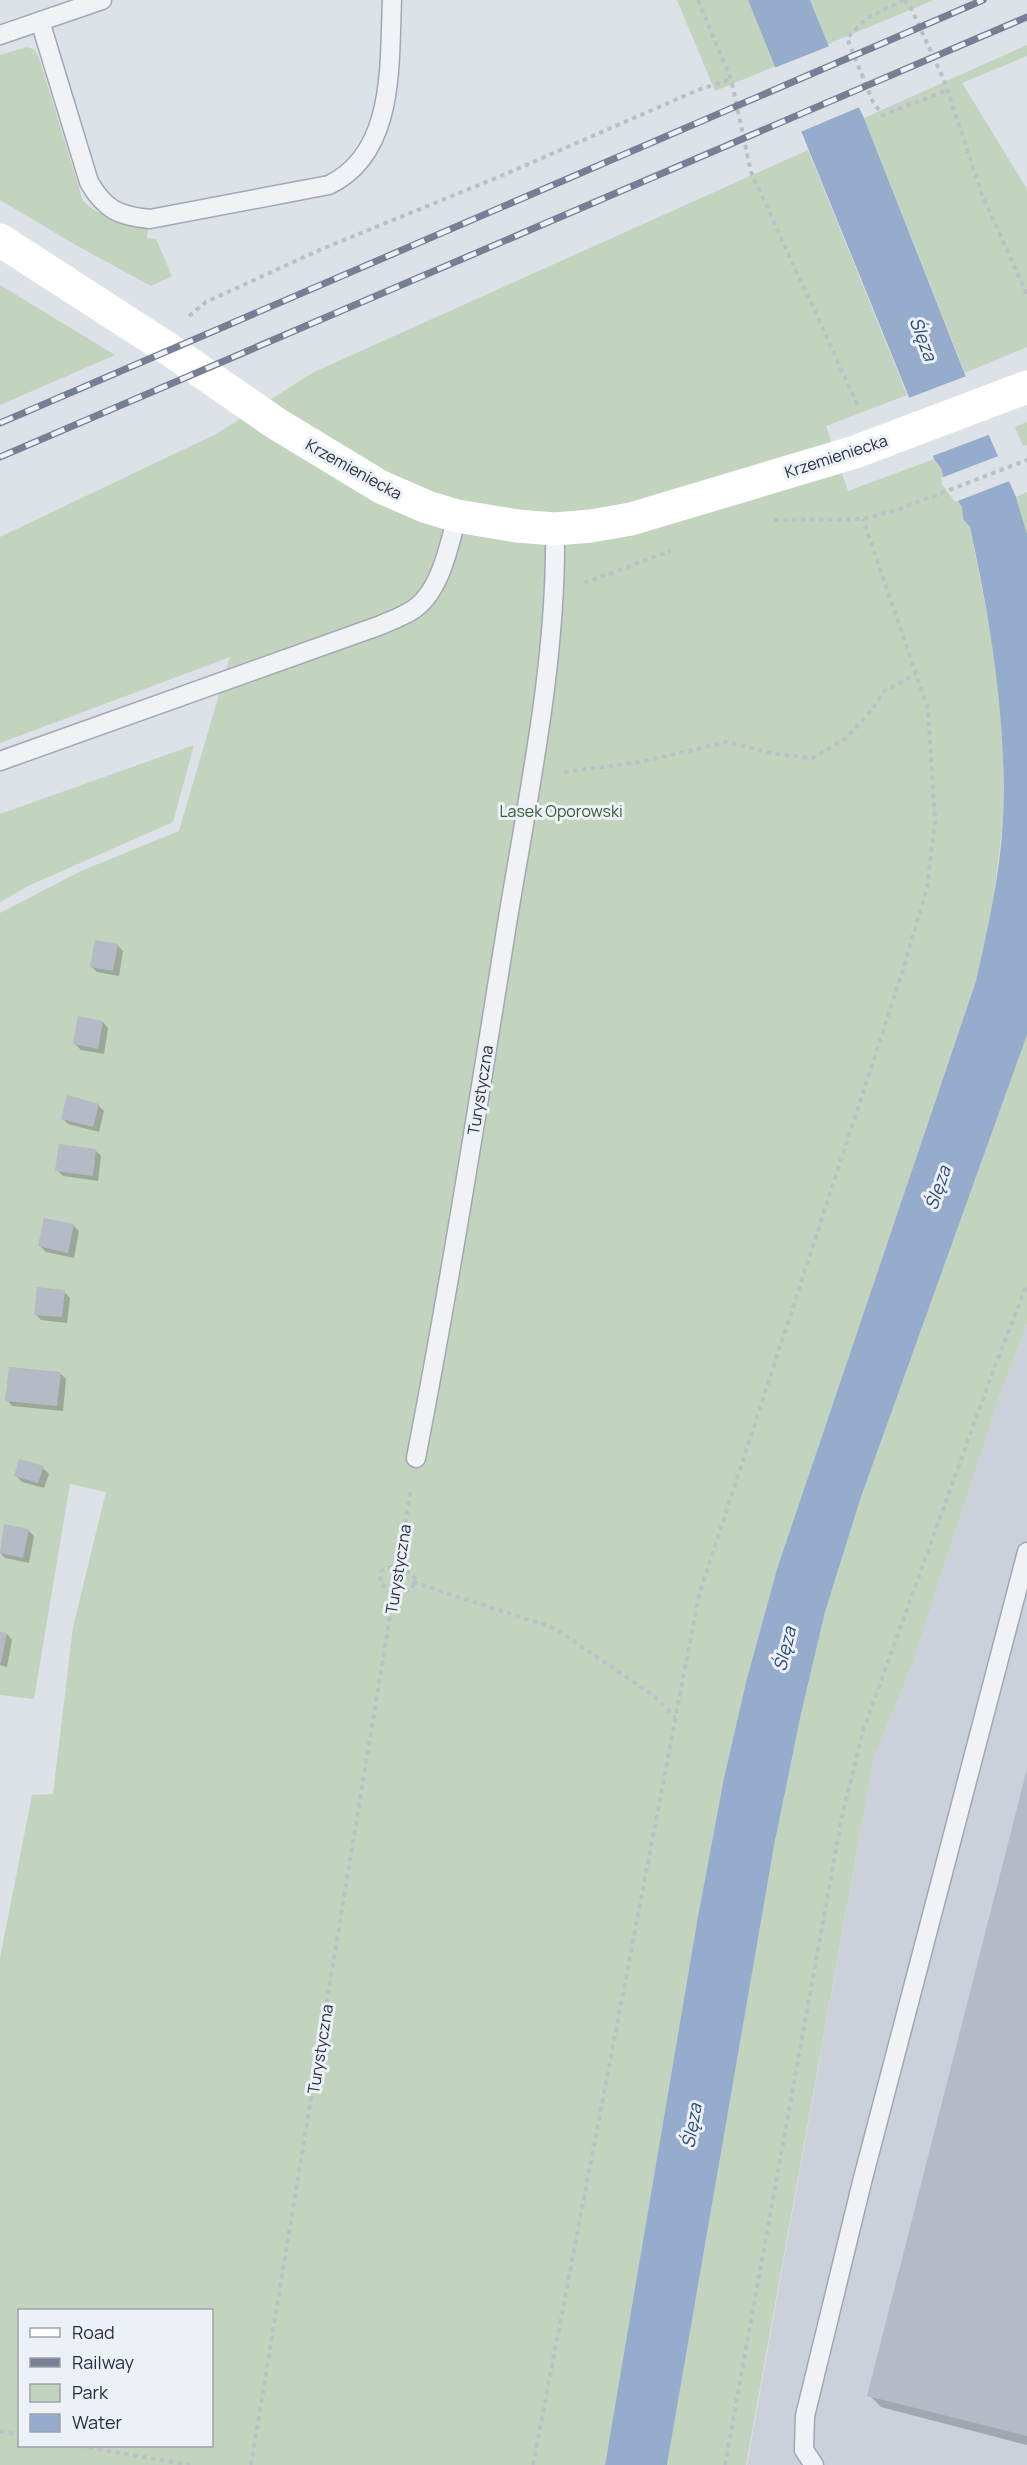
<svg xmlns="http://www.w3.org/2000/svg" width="1027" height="2465" font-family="Manrope,sans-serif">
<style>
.built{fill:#cbd0db}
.green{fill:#c2d3be;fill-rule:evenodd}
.water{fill:#95accc}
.pier{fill:#dde1e8}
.shadow{fill:#0003}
.building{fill:#b4bac6}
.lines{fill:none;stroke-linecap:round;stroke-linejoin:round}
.lane-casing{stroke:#a2a8b2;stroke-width:21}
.path{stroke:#bbbfc7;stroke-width:4;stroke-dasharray:4.5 4.5;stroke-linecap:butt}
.lane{stroke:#f0f2f6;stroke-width:18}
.secondary{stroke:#fff;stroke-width:33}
.rail-casing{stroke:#767f93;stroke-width:7}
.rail{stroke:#edf0f6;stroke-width:4.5;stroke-dasharray:14;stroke-linecap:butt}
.labels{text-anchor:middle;stroke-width:6;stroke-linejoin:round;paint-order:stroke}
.street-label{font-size:16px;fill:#252e40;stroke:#edf0f6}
.park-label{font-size:16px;fill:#375d32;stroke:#edf0f6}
.water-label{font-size:18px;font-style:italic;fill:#2c4977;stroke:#edf0f6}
</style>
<rect width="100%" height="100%" fill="#dde1e8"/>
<!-- built -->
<path class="built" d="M1027 1324V2465H747L874 1757 911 1668 1001 1392Z"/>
<!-- green -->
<g class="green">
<path d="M677 0H748L776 66 715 91Z"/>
<path d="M810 0H934L828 44Z"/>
<path d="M1027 45V56L962 83 1027 189V347L965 373 864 118Z"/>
<path d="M27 47 35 50 40 61 83 201C102 219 123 224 148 229L147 238 156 239 172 276 151 286 74 244 0 200V55Z"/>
<path d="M808 150 907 395 826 426 848 491 934 459 941 468 945 483 962 507 963 519 970 527 992 640 1000 702 1003 758V822L991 917 976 981 777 1569 746 1682 724 1778 697 1922 605 2465H0V1958L32 1795 53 1794 73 1627 106 1492 70 1484 34 1699 0 1695V913L81 871 179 831 230 657 0 743V537L216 434 314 372ZM20 2310H212V2446H20Z"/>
<path d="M0 285 115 355 0 405Z"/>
<path d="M1027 422V445L1023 446 1015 427Z"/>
<path d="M1027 492V534L1016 497Z"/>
<path d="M194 745 173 822 28 886 0 902V814Z"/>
<path d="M1027 1035V1324L1001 1392 911 1668 874 1757 746 2465H667L774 1846 801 1714 825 1612 861 1497Z"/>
</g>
<!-- water -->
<path class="water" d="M748 0H810L828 44 864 118 990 438 1016 497 1027 534V1035L861 1497 825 1612 801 1714 774 1846 667 2465H605L697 1922 724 1778 746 1682 777 1569 976 981C988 928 1000 874 1003 820 1007 721 991 624 970 527L963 519 962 507 945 483 941 468 934 459Z"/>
<!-- pier -->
<g class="pier">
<path d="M832 45 862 106 798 133 774 68Z"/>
<path d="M969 375 991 434 930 457 906 399Z"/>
<path d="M1001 455 1012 480 955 502 942 484 941 478Z"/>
</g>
<!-- shadow -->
<g class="shadow">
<path d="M117 945 123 951 119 976 97 972 91 966Z"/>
<path d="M103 1022 108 1028 104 1054 81 1050 75 1044Z"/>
<path d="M98 1105 104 1111 99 1132 68 1124 62 1118Z"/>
<path d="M95 1150 101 1156 98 1181 63 1176 57 1170Z"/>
<path d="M73 1225 79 1231 74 1258 46 1252 40 1246Z"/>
<path d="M64 1292 70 1298 67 1323 41 1320 35 1314Z"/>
<path d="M60 1373 66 1379 63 1411 12 1406 7 1400Z"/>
<path d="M43 1468 49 1474 44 1488 22 1482 16 1476Z"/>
<path d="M5 1526 28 1530 34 1536 29 1563 5 1558 0 1553Z"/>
<path d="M0 1633 7 1634 12 1640 7 1667 0 1665Z"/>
<path d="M1027 1772V2445L881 2407 869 2395Z"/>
</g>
<!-- building -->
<g class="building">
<path d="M95 940 118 944 113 971 90 967Z"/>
<path d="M78 1016 103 1021 98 1049 73 1044Z"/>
<path d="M67 1095 99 1104 93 1127 61 1119Z"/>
<path d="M59 1144 96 1149 93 1176 55 1171Z"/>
<path d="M44 1218 74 1224 68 1253 38 1246Z"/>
<path d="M37 1287 65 1290 62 1317 34 1315Z"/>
<path d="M9 1367 61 1372 57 1406 5 1401Z"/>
<path d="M19 1459 44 1466 38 1483 14 1476Z"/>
<path d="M4 1524 29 1529 23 1558 0 1553Z"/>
<path d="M0 1632 7 1633 1 1663H0Z"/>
<path d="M1027 1769V2436L867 2396Z"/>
</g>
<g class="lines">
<defs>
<g id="lane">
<path d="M40 21 89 182C105 210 119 216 150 219L329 185C396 153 389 63 392 0"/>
<path d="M0 35 102 0"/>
<path d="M0 761 381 625C390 621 401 617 411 611 440 594 449 546 457 516"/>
<path d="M416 1458C451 1278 479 1098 508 918 529 790 557 660 555 529"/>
<path d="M814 2465 804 2450 805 2416 862 2182 1027 1552"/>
</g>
</defs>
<!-- lane casing -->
<use href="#lane" class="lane-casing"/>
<!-- path -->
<g class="path">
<path d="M698 0 731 79 751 172 859 408"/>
<path d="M904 0 911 8 944 80 981 192 1027 295"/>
<path d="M904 0 867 18 847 38 873 102 883 115 948 90"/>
<path d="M189 316 206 302 322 249 501 176 698 90 731 79"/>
<path d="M774 520 863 519 900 509 1027 460"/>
<path d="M584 583 670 551"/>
<path d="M564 772 640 762 727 742 776 754 813 758 846 738 871 711 884 691 916 674"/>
<path d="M399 1564 415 1578 412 1589 395 1595 380 1583 381 1571Z"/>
<path d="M413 1582 554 1628 653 1695 675 1717"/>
<path d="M0 2431 20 2435"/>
<path d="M80 2446 190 2465"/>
<path d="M251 2465 411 1488"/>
<path d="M533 2465 699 1595 903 970 927 888 935 821 928 709 863 519"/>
<path d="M725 2465 842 1816 863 1731 989 1382 1027 1284"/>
</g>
<!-- lane -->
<use href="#lane" class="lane"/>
<!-- secondary -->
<path class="secondary" d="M0 240 170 350 277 424 381 487 427 507 457 516 517 526 555 529 591 526 631 519 855 452 1027 387"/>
<defs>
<g id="rail">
<path d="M0 423 983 0"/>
<path d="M0 457 1027 17"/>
</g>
</defs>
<!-- rail casing -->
<use href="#rail" class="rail-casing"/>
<!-- rail -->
<use href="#rail" class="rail"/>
</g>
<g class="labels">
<!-- street labels -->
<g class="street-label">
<text transform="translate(836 456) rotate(-18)" y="6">Krzemieniecka</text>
<text transform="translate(354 469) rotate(29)" y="6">Krzemieniecka</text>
<text transform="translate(480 1090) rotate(-81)" y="6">Turystyczna</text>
<text transform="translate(398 1569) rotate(-81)" y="6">Turystyczna</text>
<text transform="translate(320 2049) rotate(-81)" y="6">Turystyczna</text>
</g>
<!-- park labels -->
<g class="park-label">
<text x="561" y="817">Lasek Oporowski</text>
</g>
<!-- water labels -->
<g class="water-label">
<text transform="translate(923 339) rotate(69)" y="6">Ślęza</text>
<text transform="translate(938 1188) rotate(-71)" y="6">Ślęza</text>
<text transform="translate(785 1649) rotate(-76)" y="6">Ślęza</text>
<text transform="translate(692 2126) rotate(-80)" y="6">Ślęza</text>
</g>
</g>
<!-- legend -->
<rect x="18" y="2309" width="195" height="138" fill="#edf0f6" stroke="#9da2ad" stroke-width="1.5"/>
<rect x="30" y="2328" width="30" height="9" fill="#ffffff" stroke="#9da2ad" stroke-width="1.5"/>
<text x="72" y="2339" font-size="18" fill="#252e40">Road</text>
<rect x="30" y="2358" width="30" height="9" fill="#767f93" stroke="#9da2ad" stroke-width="1.5"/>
<text x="72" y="2369" font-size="18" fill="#252e40">Railway</text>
<rect x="30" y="2384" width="30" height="18" fill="#c2d3be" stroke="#9da2ad" stroke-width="1.5"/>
<text x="72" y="2399" font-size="18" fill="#252e40">Park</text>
<rect x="30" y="2414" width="30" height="18" fill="#95accc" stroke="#9da2ad" stroke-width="1.5"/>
<text x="72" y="2429" font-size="18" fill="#252e40">Water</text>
</svg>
